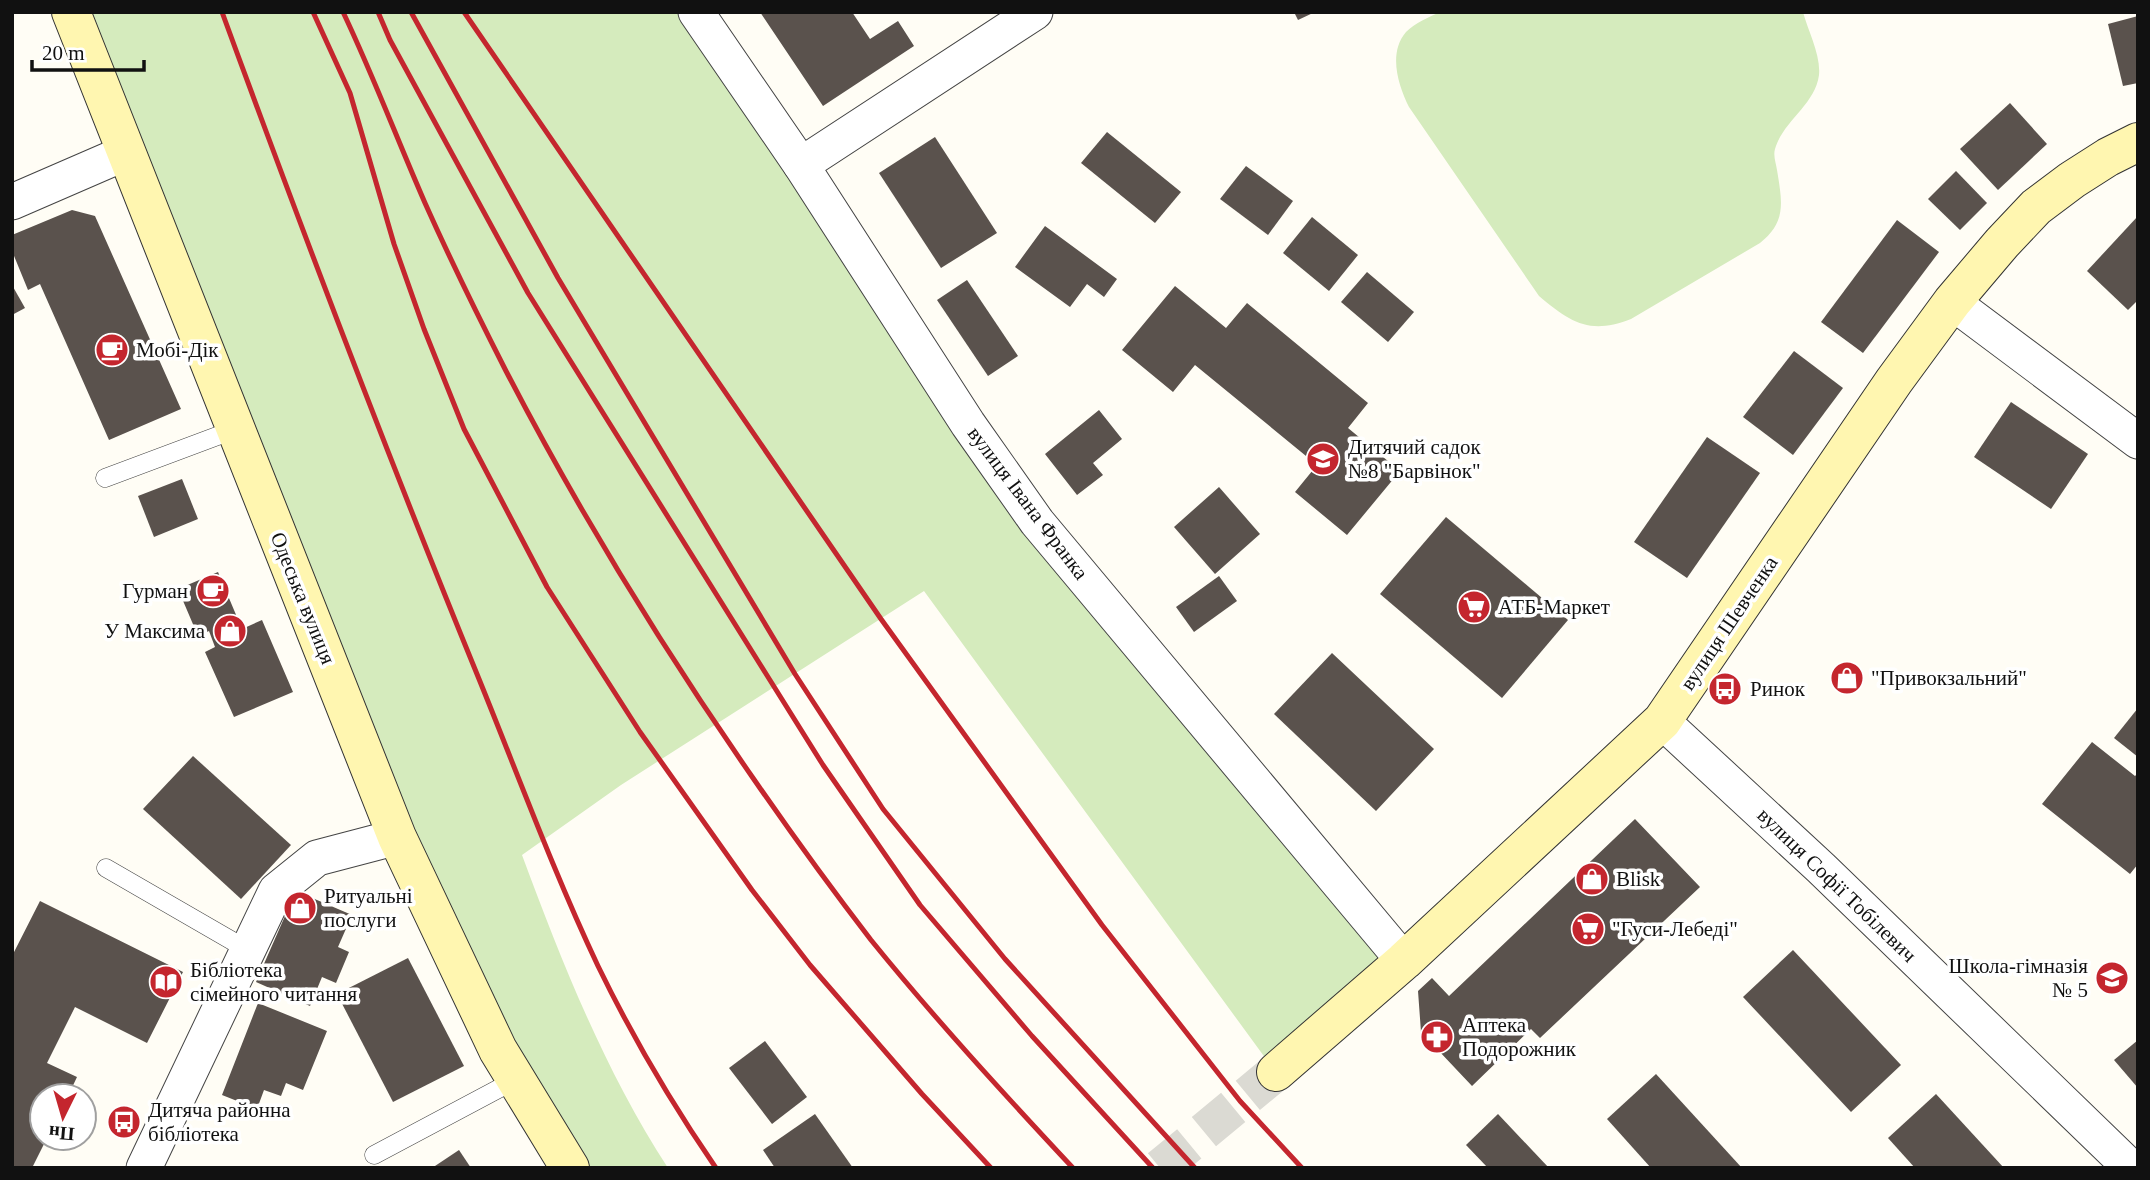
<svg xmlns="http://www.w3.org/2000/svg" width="2150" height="1180" font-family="Georgia,serif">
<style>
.green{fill:#d5ebbd}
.building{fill:#5a524d}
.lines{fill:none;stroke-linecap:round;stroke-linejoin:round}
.secondary-tunnel{stroke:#dbdad3;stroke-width:38;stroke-dasharray:38 19;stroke-linecap:butt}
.service-casing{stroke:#444;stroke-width:19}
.minor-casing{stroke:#444;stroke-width:37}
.secondary-casing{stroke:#333;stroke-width:40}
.service{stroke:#fff;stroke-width:18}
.minor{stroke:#fff;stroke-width:35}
.secondary{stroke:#fff6b0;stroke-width:38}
.rail{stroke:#c4262e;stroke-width:5}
.labels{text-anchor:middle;stroke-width:7;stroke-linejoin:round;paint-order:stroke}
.poi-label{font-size:21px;fill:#111;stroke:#fff;text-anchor:start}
.street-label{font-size:21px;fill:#111;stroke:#fff}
</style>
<rect width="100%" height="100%" fill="#fffdf5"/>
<!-- green -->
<g class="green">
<path d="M71 12H696L968 424 1404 961 1266 1059 924 591 621 785 522 855C562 963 605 1071 668 1168H570L498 1050Z"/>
<path d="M1440 12H1803C1808 31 1821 55 1819 75 1815 105 1783 121 1775 149 1773 156 1776 163 1777 170 1782 201 1787 222 1760 243L1631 319C1590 335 1571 323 1539 296L1409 107C1398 85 1388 53 1406 32 1415 23 1429 17 1440 12Z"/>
</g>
<!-- building -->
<g class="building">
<path d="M760 12H852L870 39 898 21 914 46 823 106Z"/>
<path d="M1294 12H1315L1298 20Z"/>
<path d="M2138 16V83L2123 86 2108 24Z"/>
<path d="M2010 103 2047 144 1998 190 1960 149Z"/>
<path d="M1107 132 1181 192 1155 223 1081 163Z"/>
<path d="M935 137 997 233 941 268 879 173Z"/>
<path d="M1246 166 1293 201 1268 235 1220 199Z"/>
<path d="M1956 171 1987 203 1960 230 1928 199Z"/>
<path d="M72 210 95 216 181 409 109 440 40 284 28 290 12 251V235Z"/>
<path d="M2138 216V300L2128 310 2087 271Z"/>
<path d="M1312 217 1358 255 1329 291 1283 253Z"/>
<path d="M1897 220 1939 252 1863 353 1821 322Z"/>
<path d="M1045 226 1117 279 1104 297 1087 284 1070 307 1015 267Z"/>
<path d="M1367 272 1414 312 1388 342 1341 302Z"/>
<path d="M967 280 1018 356 988 376 937 300Z"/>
<path d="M12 285 25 308 12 315Z"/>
<path d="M1175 286 1226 328 1247 303 1368 403 1348 428 1400 471 1347 535 1295 492 1317 465 1195 365 1173 392 1122 350Z"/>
<path d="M1794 351 1843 388 1793 455 1743 417Z"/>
<path d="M2011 402 2088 454 2051 509 1974 457Z"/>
<path d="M1099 410 1122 439 1093 463 1103 475 1077 495 1045 454Z"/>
<path d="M1707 437 1760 473 1687 578 1634 542Z"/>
<path d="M182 479 198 519 154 537 138 496Z"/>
<path d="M1219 487 1260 534 1215 574 1174 527Z"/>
<path d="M1446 517 1568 620 1502 698 1380 594Z"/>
<path d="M218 572 242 629 262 620 293 692 234 717 205 652 215 647 209 631 198 636 178 589Z"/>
<path d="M1219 576 1237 601 1194 632 1176 607Z"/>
<path d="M1332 653 1434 749 1376 811 1274 714Z"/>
<path d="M2138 708V757L2114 738Z"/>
<path d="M2092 742 2135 776 2138 773V864L2130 874 2042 804Z"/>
<path d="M193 756 291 845 241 899 143 809Z"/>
<path d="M1635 819 1700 887 1540 1038 1531 1029 1472 1086 1421 1032 1418 991 1432 978 1449 996Z"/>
<path d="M296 891 352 915 338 947 349 952 336 983 322 977 310 1006 256 982Z"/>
<path d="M40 901 183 972 147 1043 75 1007 47 1063 77 1077 68 1096H42V1138H47L32 1168H12V956Z"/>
<path d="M1793 950 1901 1065 1851 1112 1743 997Z"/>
<path d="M408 958 464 1066 393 1102 337 994Z"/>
<path d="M258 1003 327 1031 303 1090 286 1083 281 1096 264 1090 257 1109 222 1095Z"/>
<path d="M2138 1040V1088L2114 1060Z"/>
<path d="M765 1041 807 1097 772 1124 729 1068Z"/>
<path d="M1656 1074 1742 1168H1651L1607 1119Z"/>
<path d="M1936 1094 2004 1168H1915L1888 1138Z"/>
<path d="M815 1114 853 1168H775L763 1150Z"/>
<path d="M1498 1114 1549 1168H1488L1466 1145Z"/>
<path d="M459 1150 471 1168H432Z"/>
</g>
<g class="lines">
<!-- secondary-tunnel -->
<path class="secondary-tunnel" d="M1160 1168 1276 1072"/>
<defs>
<g id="service">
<path d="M105 478 236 429"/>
<path d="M106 868 248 950"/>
<path d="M374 1155 500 1088 517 1081"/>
</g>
<g id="minor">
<path d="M696 12 801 165 968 424 1037 522 1404 961"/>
<path d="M801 165 1035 12"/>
<path d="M12 202 125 153"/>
<path d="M1952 302 2138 441"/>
<path d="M1662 721 1821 868 2131 1168"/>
<path d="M144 1168 276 891 317 858 397 837"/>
</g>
<g id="secondary">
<path d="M71 12 397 837 498 1050 570 1168"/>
<path d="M1276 1072 1404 961 1662 721 1894 381 1952 302 2002 243 2036 207 2072 180 2108 157 2138 142"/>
</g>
</defs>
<!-- service casing -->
<use href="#service" class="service-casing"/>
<!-- minor casing -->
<use href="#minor" class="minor-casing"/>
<!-- secondary casing -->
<use href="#secondary" class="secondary-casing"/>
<!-- service -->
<use href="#service" class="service"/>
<!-- minor -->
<use href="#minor" class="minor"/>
<!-- secondary -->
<use href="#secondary" class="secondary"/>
<!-- rail -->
<g class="rail">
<path d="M222 12C304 236 389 459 479 679 518 775 554 873 598 966 632 1036 672 1104 716 1168"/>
<path d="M313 12 350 93 394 244 424 329 464 429 547 587 640 732 752 890 810 965 922 1094 991 1168"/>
<path d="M343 12C373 75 397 139 425 203 450 259 478 316 506 371 579 512 662 647 753 778 791 833 830 887 871 940 935 1019 1004 1094 1073 1168"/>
<path d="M378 12 390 40 528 293 823 765 920 905 1032 1036 1153 1168"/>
<path d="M411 12 558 278 795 674 883 809 1005 959 1195 1168"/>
<path d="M464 12 881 619 1102 925 1240 1101 1302 1168"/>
</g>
</g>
<!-- icons -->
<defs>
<symbol id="cafe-disc" viewBox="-11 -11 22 22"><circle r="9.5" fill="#c4262e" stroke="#fff"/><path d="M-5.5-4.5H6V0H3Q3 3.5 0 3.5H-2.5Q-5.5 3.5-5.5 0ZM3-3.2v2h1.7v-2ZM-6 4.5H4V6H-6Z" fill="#fff"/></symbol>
<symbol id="school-disc" viewBox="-11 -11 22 22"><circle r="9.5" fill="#c4262e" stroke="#fff"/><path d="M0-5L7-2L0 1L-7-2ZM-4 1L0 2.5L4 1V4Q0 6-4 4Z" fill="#fff"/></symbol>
<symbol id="supermarket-disc" viewBox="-11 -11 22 22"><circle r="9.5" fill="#c4262e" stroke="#fff"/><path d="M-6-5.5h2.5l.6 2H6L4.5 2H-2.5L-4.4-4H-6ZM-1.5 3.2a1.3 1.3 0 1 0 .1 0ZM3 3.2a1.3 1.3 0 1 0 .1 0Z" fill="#fff"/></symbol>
<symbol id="shop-disc" viewBox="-11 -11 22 22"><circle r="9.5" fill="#c4262e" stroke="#fff"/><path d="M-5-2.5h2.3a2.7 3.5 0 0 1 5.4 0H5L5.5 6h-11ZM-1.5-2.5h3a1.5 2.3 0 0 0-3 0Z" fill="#fff"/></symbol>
<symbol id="bus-disc" viewBox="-11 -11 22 22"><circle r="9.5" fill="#c4262e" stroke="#fff"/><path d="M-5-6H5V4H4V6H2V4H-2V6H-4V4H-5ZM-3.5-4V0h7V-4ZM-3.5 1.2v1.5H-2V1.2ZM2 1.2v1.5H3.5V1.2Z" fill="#fff"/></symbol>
<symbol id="library-disc" viewBox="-11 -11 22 22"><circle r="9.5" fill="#c4262e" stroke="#fff"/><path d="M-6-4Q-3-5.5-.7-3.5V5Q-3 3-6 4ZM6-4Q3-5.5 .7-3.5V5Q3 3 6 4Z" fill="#fff"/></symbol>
<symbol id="pharmacy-disc" viewBox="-11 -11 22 22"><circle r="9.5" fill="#c4262e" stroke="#fff"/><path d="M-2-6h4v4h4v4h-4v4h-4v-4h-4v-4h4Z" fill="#fff"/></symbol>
</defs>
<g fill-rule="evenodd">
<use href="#cafe-disc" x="93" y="331" width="38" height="38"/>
<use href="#school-disc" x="1304" y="440" width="38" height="38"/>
<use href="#cafe-disc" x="194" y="572" width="38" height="38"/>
<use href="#supermarket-disc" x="1455" y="588" width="38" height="38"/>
<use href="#shop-disc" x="211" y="612" width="38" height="38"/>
<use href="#shop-disc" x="1828" y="659" width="38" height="38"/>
<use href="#bus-disc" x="1706" y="670" width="38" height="38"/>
<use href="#shop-disc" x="1573" y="860" width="38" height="38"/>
<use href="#shop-disc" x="281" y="889" width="38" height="38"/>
<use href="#supermarket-disc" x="1569" y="910" width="38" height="38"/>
<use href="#school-disc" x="2093" y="959" width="38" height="38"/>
<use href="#library-disc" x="147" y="963" width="38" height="38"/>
<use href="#pharmacy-disc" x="1418" y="1018" width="38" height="38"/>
<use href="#bus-disc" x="105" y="1103" width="38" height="38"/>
</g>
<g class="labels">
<!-- poi labels -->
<g class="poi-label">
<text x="136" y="357">Мобі-Дік</text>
<text x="1348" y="454">Дитячий садок<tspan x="1348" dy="24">№8 "Барвінок"</tspan></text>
<text x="188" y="598" text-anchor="end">Гурман</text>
<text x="1498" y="614">АТБ-Маркет</text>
<text x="205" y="638" text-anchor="end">У Максима</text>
<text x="1871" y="685">"Привокзальний"</text>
<text x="1750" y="696">Ринок</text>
<text x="1616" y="886">Blisk</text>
<text x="324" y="903">Ритуальні<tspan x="324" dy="24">послуги</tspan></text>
<text x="1612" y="936">"Гуси-Лебеді"</text>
<text x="2088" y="973" text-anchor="end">Школа-гімназія<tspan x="2088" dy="24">№ 5</tspan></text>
<text x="190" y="977">Бібліотека<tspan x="190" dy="24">сімейного читання</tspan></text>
<text x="1462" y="1032">Аптека<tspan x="1462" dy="24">Подорожник</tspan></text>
<text x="148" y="1117">Дитяча районна<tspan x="148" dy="24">бібліотека</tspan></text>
</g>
<!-- street labels -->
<g class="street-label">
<text transform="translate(1028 503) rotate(53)" y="7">вулиця Івана Франка</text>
<text transform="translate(303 598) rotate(68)" y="7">Одеська вулиця</text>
<text transform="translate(1729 623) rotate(-56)" y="7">вулиця Шевченка</text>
<text transform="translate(1837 885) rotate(44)" y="7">вулиця Софії Тобілевич</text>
</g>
</g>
<!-- border -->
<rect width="2150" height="1180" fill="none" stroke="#111111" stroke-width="28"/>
<!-- north arrow -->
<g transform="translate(63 1117) rotate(185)"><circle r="33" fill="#ffffff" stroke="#a0a0a0" stroke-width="2"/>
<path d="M0-5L12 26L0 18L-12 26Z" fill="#c4262e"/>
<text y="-10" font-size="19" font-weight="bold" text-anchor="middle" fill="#111111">Пн</text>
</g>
<!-- scale -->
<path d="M32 60v10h112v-10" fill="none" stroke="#111111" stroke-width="3.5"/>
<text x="42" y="60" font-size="21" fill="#111111" stroke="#ffffff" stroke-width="5" paint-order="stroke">20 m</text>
</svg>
